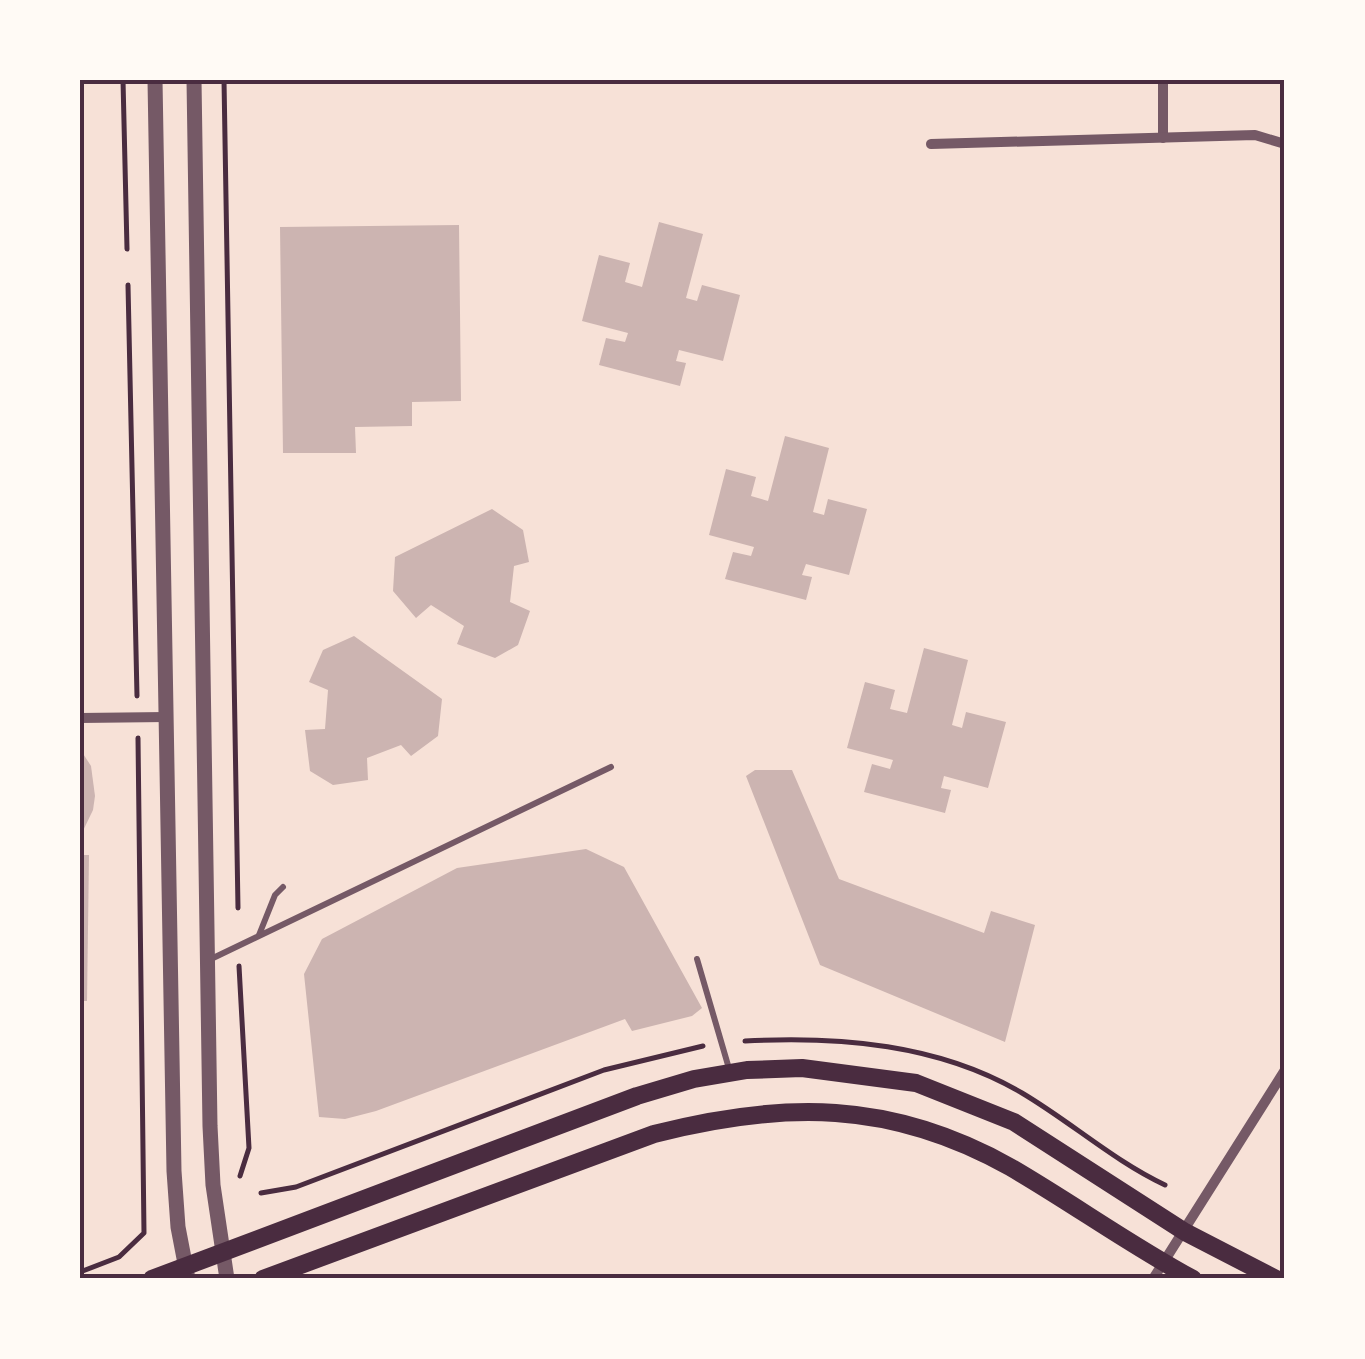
<svg xmlns="http://www.w3.org/2000/svg" width="1365" height="1359" font-family="Manrope,sans-serif">
<style>
.building{fill:#ccb4b1}
.lines{fill:none;stroke-linecap:round;stroke-linejoin:round}
.path{stroke:#4a2c40;stroke-width:5}
.service{stroke:#755966;stroke-width:6}
.minor{stroke:#755966;stroke-width:10}
.tertiary{stroke:#755966;stroke-width:15}
.secondary{stroke:#4a2c40;stroke-width:18}
.neatline{fill:none;stroke:#4a2c40;stroke-width:4}
</style>
<rect width="100%" height="100%" fill="#f7e1d7"/>
<!-- building -->
<g class="building">
<path d="M659 222 703 234 686 298 697 301 702 285 740 295 723 361 679 350 676 361 686 363 680 386 599 365 606 338 625 342 628 333 582 321 599 255 630 263 625 282 642 287Z"/>
<path d="M459 225 461 401 412 402V426L355 427 356 453H283L280 227Z"/>
<path d="M785 436 829 448 813 512 824 515 828 499 867 509 849 575 806 564 802 575 812 577 806 600 725 579 733 552 751 556 754 547 709 535 726 469 756 477 751 496 768 501Z"/>
<path d="M492 509 523 530 529 562 514 566 510 602 530 611 518 645 495 658 457 644 464 626 431 605 416 618 393 591 395 557Z"/>
<path d="M354 636 442 699 438 736 411 756 401 745 367 758 368 780 333 785 310 771 305 730 325 729 328 690 309 682 323 650Z"/>
<path d="M924 648 968 660 952 725 962 728 966 712 1006 722 988 788 944 776 941 788 951 790 945 813 864 792 872 764 890 769 893 760 847 748 865 682 895 690 890 709 907 713Z"/>
<path d="M80 749 91 766 95 796 93 810 80 837Z"/>
<path d="M755 770H792L839 879 984 933 991 911 1035 925 1005 1042 820 965 746 776Z"/>
<path d="M586 849 624 867 702 1008 692 1016 632 1031 625 1019 376 1111 345 1119 319 1117 304 974 322 939 457 868Z"/>
<path d="M80 855H89L87 1001H80Z"/>
</g>
<g class="lines">
<!-- path -->
<g class="path">
<path d="M123 80 127 249"/>
<path d="M224 80 238 908"/>
<path d="M128 285 137 696"/>
<path d="M239 966 249 1148 240 1176"/>
<path d="M745 1041C839 1036 939 1044 1022 1093 1071 1122 1114 1161 1165 1185"/>
<path d="M261 1193 296 1187 604 1070 703 1046"/>
<path d="M80 1272 119 1257 144 1233 138 738"/>
</g>
<!-- service -->
<g class="service">
<path d="M259 935 275 895 283 887"/>
<path d="M211 959 611 767"/>
<path d="M697 959 730 1072"/>
</g>
<!-- minor -->
<g class="minor">
<path d="M1163 80V138"/>
<path d="M931 144 1255 135 1285 144"/>
<path d="M80 718 166 717"/>
<path d="M1153 1279 1285 1070"/>
</g>
<!-- tertiary -->
<g class="tertiary">
<path d="M155 80 174 1171 178 1227 188 1279"/>
<path d="M194 80 210 1126 213 1185 227 1279"/>
</g>
<!-- secondary -->
<g class="secondary">
<path d="M152 1279 637 1096 694 1079 747 1070 802 1068 916 1083 1014 1122 1185 1232 1276 1279"/>
<path d="M263 1279 654 1134C783 1101 891 1100 1010 1167 1072 1203 1130 1245 1193 1279"/>
</g>
</g>
<!-- border -->
<rect width="1365" height="1359" fill="none" stroke="#fffaf5" stroke-width="165"/>
<rect x="82" y="82" width="1200" height="1194" class="neatline"/>
</svg>
